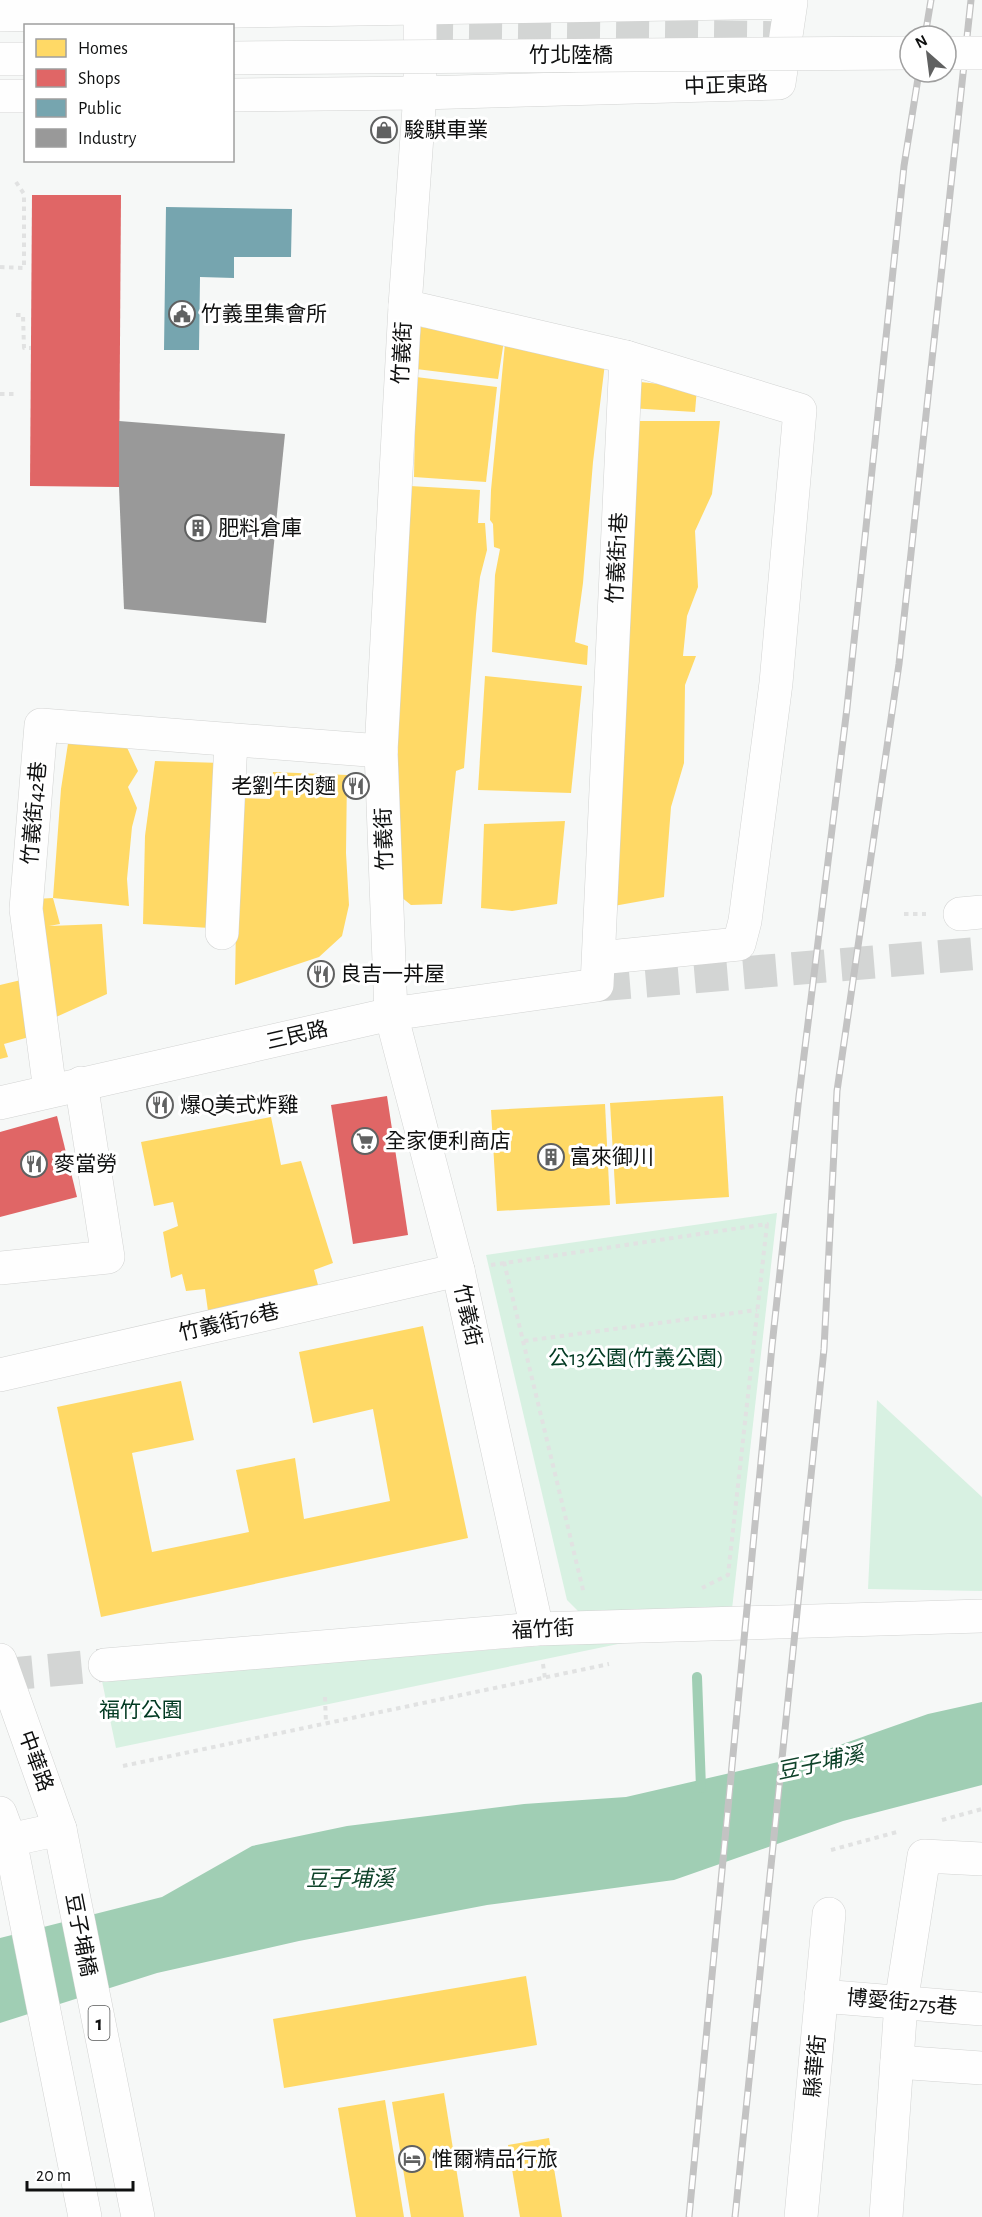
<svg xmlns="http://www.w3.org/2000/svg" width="982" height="2217" font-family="'Alegreya Sans','Noto Sans TC',sans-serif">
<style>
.green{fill:#d8f1e2}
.water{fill:#a0ceb4}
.homes{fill:#ffd966}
.shops{fill:#e06666}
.public{fill:#76a5af}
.industry{fill:#999}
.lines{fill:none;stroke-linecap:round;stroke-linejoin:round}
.stream{stroke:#a0ceb4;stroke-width:10}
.minor-tunnel{stroke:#d3d5d4;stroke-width:33;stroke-dasharray:33 16;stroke-linecap:butt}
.minor-casing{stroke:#d2d3d2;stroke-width:34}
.major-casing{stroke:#d2d3d2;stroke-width:34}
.path{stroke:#e1e2e2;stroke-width:4;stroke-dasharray:4.5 4.5;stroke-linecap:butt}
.minor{stroke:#fefefe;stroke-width:33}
.major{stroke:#fefefe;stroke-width:33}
.rail-casing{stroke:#c3c3c3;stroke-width:7}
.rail{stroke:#fff;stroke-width:4.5;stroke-dasharray:14;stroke-linecap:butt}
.major-bridge-casing{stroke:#d2d3d2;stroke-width:34;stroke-linecap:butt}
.major-bridge{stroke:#fefefe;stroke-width:33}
.labels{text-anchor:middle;stroke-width:6;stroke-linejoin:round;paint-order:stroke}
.shield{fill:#fff;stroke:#575858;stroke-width:1.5}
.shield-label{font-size:20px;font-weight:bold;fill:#0f1010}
.street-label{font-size:21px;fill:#0f1010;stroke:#fff}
.poi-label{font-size:21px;fill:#0f1010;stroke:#fff;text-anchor:start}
.park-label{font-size:21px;fill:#013921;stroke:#fff}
.water-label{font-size:22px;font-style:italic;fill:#0f432a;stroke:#fff}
</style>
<rect width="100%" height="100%" fill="#f6f8f7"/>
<!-- green -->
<g class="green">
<path d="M777 1213 732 1609 587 1620 567 1600 486 1255Z"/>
<path d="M877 1400 982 1497V1591L868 1589Z"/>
<path d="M652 1637 116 1748 102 1681Z"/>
</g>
<!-- water -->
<path class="water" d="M982 1702V1785L843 1821 674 1880 487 1905 299 1941 157 1973 0 2023V1938L162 1897 252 1846 347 1826 524 1804 626 1797 817 1753 928 1714Z"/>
<!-- homes -->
<g class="homes">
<path d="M421 327 468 334H505L498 379 416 369Z"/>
<path d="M506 333 606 355 593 462 583 583 575 642 588 646 587 665 492 652 495 575 500 549 494 547 493 524 490 520 491 490Z"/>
<path d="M416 377 497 387 486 482 414 477Z"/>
<path d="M631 381 697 388 695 412 629 408Z"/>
<path d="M625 421H720L712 494 695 531 698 587 687 616 683 656H696L685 685 684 763 671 807 664 897 608 907Z"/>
<path d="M410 486 480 490 478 523H485L487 550 480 577 476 614 464 768 456 771 442 904 411 905 390 888 397 680Z"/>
<path d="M485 676 582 686 571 793 478 790Z"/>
<path d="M69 737 123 739 138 771 128 787 137 808 132 827 127 879 129 906 53 898 61 789Z"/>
<path d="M155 761 222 763 210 928 143 924 145 836Z"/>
<path d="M273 772 347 775 346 853 349 905 342 936 319 957 235 985 238 798 270 799Z"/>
<path d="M565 821 557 904 512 911 481 908 484 824Z"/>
<path d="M53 898 60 924 49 926 102 924 107 994 45 1022 35 899Z"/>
<path d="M21 980 40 1034 4 1044 8 1057 0 1059V985Z"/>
<path d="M723 1096 729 1197 616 1204 610 1103Z"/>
<path d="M605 1104 610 1205 497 1211 491 1110Z"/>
<path d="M271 1117 281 1165 301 1161 333 1263 314 1270 322 1300 210 1326 205 1289 186 1291 182 1274 171 1278 163 1232 178 1226 173 1202 154 1206 141 1142Z"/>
<path d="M423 1326 468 1538 101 1617 57 1407 181 1381 194 1440 132 1453 152 1552 249 1532 236 1470 295 1458 304 1519 390 1501 373 1409 313 1423 299 1352Z"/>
<path d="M526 1976 537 2045 284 2088 273 2019Z"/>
<path d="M444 2093 464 2217H411L392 2102Z"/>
<path d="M385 2100 404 2217H356L338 2108Z"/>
<path d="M549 2138 562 2217H520L508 2145Z"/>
</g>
<!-- shops -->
<g class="shops">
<path d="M32 195H121L119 487 30 486Z"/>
<path d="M387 1096 408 1235 353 1244 331 1105Z"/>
<path d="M57 1116 77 1197 0 1217V1132Z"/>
</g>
<!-- public -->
<path class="public" d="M166 207 292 209 291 257H234V278L200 277 199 350H164Z"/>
<!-- industry -->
<path class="industry" d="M119 421 285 434 266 623 124 609 119 487Z"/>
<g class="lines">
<!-- stream -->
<path class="stream" d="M697 1677 701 1788"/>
<!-- minor-tunnel -->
<g class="minor-tunnel">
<path d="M420 33 800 38"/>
<path d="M597 985 982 953"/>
<path d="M0 1675 105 1665"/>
</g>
<defs>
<g id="minor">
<path d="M420 0V93L405 306 381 751 391 1014 458 1270 537 1629"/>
<path d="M0 15 791 2 779 83 420 93 232 95"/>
<path d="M0 96H26"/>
<path d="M960 914 982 912"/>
<path d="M222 933 231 740"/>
<path d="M599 958 739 944 745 921 776 683 800 410 626 357"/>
<path d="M50 1091 26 909 41 725 381 751"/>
<path d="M0 1103 391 1014 597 985 626 357 405 306"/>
<path d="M0 1268 108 1257 81 1083"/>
<path d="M0 1375 458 1270"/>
<path d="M105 1665 537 1629 982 1616"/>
<path d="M0 1842 60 1829"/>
<path d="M821 1996 982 2009"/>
<path d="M897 2062 982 2068"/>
<path d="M801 2217 829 1914"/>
<path d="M886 2217 901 2003 924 1856 982 1859"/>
</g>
<g id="major">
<path d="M0 59H26"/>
<path d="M0 1660 60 1829 138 2217"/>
<path d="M0 1813 10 1840 85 2217"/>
</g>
</defs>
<!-- minor casing -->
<use href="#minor" class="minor-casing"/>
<!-- major casing -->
<use href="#major" class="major-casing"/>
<!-- path -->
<g class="path">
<path d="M0 267 24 268V194L16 182"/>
<path d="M16 315H23L24 348H31"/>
<path d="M0 394H16"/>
<path d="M904 914H926"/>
<path d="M504 1262 584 1594"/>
<path d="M491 1265 767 1224 728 1575 702 1588"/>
<path d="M524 1341 757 1310"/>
<path d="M543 1664 545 1678"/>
<path d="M325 1697 326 1724"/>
<path d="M123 1766 609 1664"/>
<path d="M942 1820 982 1809"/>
<path d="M831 1850 897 1832"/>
</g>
<!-- minor -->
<use href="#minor" class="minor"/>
<!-- major -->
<use href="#major" class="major"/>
<defs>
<g id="rail">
<path d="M925 36 931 0"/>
<path d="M689 2217 772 1346 799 1096 847 708 904 166 919 72"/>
<path d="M735 2217 824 1349 837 1091 899 664 971 0"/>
</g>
</defs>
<!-- rail casing -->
<use href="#rail" class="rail-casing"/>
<!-- rail -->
<use href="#rail" class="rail"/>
<defs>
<g id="major-bridge">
<path d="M946 53H982"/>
<path d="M232 58 910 53"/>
</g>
</defs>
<!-- major-bridge casing -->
<use href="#major-bridge" class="major-bridge-casing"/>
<!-- major-bridge -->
<use href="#major-bridge" class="major-bridge"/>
</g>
<!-- icons -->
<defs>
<symbol id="shop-ring" viewBox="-11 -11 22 22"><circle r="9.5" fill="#fff" stroke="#606161" stroke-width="1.5"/><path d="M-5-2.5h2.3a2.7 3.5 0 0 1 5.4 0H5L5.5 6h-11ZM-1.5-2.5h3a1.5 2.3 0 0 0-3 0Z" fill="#606161"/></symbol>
<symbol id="civic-ring" viewBox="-11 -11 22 22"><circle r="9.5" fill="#fff" stroke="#606161" stroke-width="1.5"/><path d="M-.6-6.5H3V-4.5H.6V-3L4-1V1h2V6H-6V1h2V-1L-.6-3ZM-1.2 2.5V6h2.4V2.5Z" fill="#606161"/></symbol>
<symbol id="building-ring" viewBox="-11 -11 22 22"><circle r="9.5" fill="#fff" stroke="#606161" stroke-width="1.5"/><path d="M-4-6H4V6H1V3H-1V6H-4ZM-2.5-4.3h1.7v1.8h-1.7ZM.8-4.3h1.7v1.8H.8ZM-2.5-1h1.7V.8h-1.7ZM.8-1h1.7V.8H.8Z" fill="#606161"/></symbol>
<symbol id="restaurant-ring" viewBox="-11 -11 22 22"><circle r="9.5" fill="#fff" stroke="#606161" stroke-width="1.5"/><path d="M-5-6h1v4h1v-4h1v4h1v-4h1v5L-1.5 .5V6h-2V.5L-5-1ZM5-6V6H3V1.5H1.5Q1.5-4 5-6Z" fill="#606161"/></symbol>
<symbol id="supermarket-ring" viewBox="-11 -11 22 22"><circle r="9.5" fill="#fff" stroke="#606161" stroke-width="1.5"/><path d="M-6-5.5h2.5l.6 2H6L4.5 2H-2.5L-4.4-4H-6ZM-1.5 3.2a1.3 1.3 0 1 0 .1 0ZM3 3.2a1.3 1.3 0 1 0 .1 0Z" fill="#606161"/></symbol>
<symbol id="hotel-ring" viewBox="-11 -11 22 22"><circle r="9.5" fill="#fff" stroke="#606161" stroke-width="1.5"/><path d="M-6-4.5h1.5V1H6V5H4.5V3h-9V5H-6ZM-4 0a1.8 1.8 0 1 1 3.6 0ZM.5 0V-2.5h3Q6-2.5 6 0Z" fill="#606161"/></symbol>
</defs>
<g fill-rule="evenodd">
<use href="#shop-ring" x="369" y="115" width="30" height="30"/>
<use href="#civic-ring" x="167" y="299" width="30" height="30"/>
<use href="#building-ring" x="183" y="513" width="30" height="30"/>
<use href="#restaurant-ring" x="341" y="771" width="30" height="30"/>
<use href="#restaurant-ring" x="306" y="959" width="30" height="30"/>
<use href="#restaurant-ring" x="145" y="1090" width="30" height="30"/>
<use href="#supermarket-ring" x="350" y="1126" width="30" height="30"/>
<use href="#building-ring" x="536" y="1142" width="30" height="30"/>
<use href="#restaurant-ring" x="19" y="1149" width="30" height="30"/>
<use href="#hotel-ring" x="397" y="2144" width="30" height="30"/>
</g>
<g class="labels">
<!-- shield labels -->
<rect class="shield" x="88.5" y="2006" width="21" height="34" rx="4.5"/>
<g class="shield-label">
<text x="99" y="2030">1</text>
</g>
<!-- street labels -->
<g class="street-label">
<text x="571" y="62">竹北陸橋</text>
<text transform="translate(726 85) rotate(-2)" y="7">中正東路</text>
<text transform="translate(402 353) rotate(-87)" y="7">竹義街</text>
<text transform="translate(617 558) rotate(-87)" y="7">竹義街1巷</text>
<text transform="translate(34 813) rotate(-85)" y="7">竹義街42巷</text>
<text transform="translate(384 839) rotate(-92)" y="7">竹義街</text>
<text transform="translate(297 1035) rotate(-13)" y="7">三民路</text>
<text transform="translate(468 1315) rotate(78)" y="7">竹義街</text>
<text transform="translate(229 1322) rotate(-13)" y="7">竹義街76巷</text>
<text transform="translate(543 1629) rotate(-3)" y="7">福竹街</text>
<text transform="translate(36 1761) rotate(70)" y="7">中華路</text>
<text transform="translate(81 1935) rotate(79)" y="7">豆子埔橋</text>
<text transform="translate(902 2002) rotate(5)" y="7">博愛街275巷</text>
<text transform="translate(815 2066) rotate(-85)" y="7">縣華街</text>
</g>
<!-- poi labels -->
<g class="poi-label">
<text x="404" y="137">駿騏車業</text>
<text x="201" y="321">竹義里集會所</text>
<text x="218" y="535">肥料倉庫</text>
<text x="336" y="793" text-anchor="end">老劉牛肉麵</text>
<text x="340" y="981">良吉一丼屋</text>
<text x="180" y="1112">爆Q美式炸雞</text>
<text x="385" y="1148">全家便利商店</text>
<text x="570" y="1164">富來御川</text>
<text x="54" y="1171">麥當勞</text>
<text x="432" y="2166">惟爾精品行旅</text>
</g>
<!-- park labels -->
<g class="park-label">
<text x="636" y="1365">公13公園(竹義公園)</text>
<text x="141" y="1717">福竹公園</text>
</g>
<!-- water labels -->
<g class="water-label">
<text transform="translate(820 1762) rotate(-12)" y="8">豆子埔溪</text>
<text x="350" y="1886">豆子埔溪</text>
</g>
</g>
<!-- legend -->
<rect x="24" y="24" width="210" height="138" fill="#ffffff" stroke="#9f9f9f" stroke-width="1.5"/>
<rect x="36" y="39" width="30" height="18" fill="#ffd966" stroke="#9f9f9f" stroke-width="1.5"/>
<text x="78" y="54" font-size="18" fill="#0f1010">Homes</text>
<rect x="36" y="69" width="30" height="18" fill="#e06666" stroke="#9f9f9f" stroke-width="1.5"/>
<text x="78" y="84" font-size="18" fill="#0f1010">Shops</text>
<rect x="36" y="99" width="30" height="18" fill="#76a5af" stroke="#9f9f9f" stroke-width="1.5"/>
<text x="78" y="114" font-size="18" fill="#0f1010">Public</text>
<rect x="36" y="129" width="30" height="18" fill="#999999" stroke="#9f9f9f" stroke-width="1.5"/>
<text x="78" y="144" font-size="18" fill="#0f1010">Industry</text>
<!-- north arrow -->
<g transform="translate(928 54) rotate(332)"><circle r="28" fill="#ffffff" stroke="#9f9f9f" stroke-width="1.5"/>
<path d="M0-4.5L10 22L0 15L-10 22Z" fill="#606161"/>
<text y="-9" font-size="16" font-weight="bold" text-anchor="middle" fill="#0f1010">N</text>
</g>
<!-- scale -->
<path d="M27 2181v9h106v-9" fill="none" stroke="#0f1010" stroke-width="3"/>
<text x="36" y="2181" font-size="18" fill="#0f1010" stroke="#ffffff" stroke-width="4.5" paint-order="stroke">20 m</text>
</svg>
